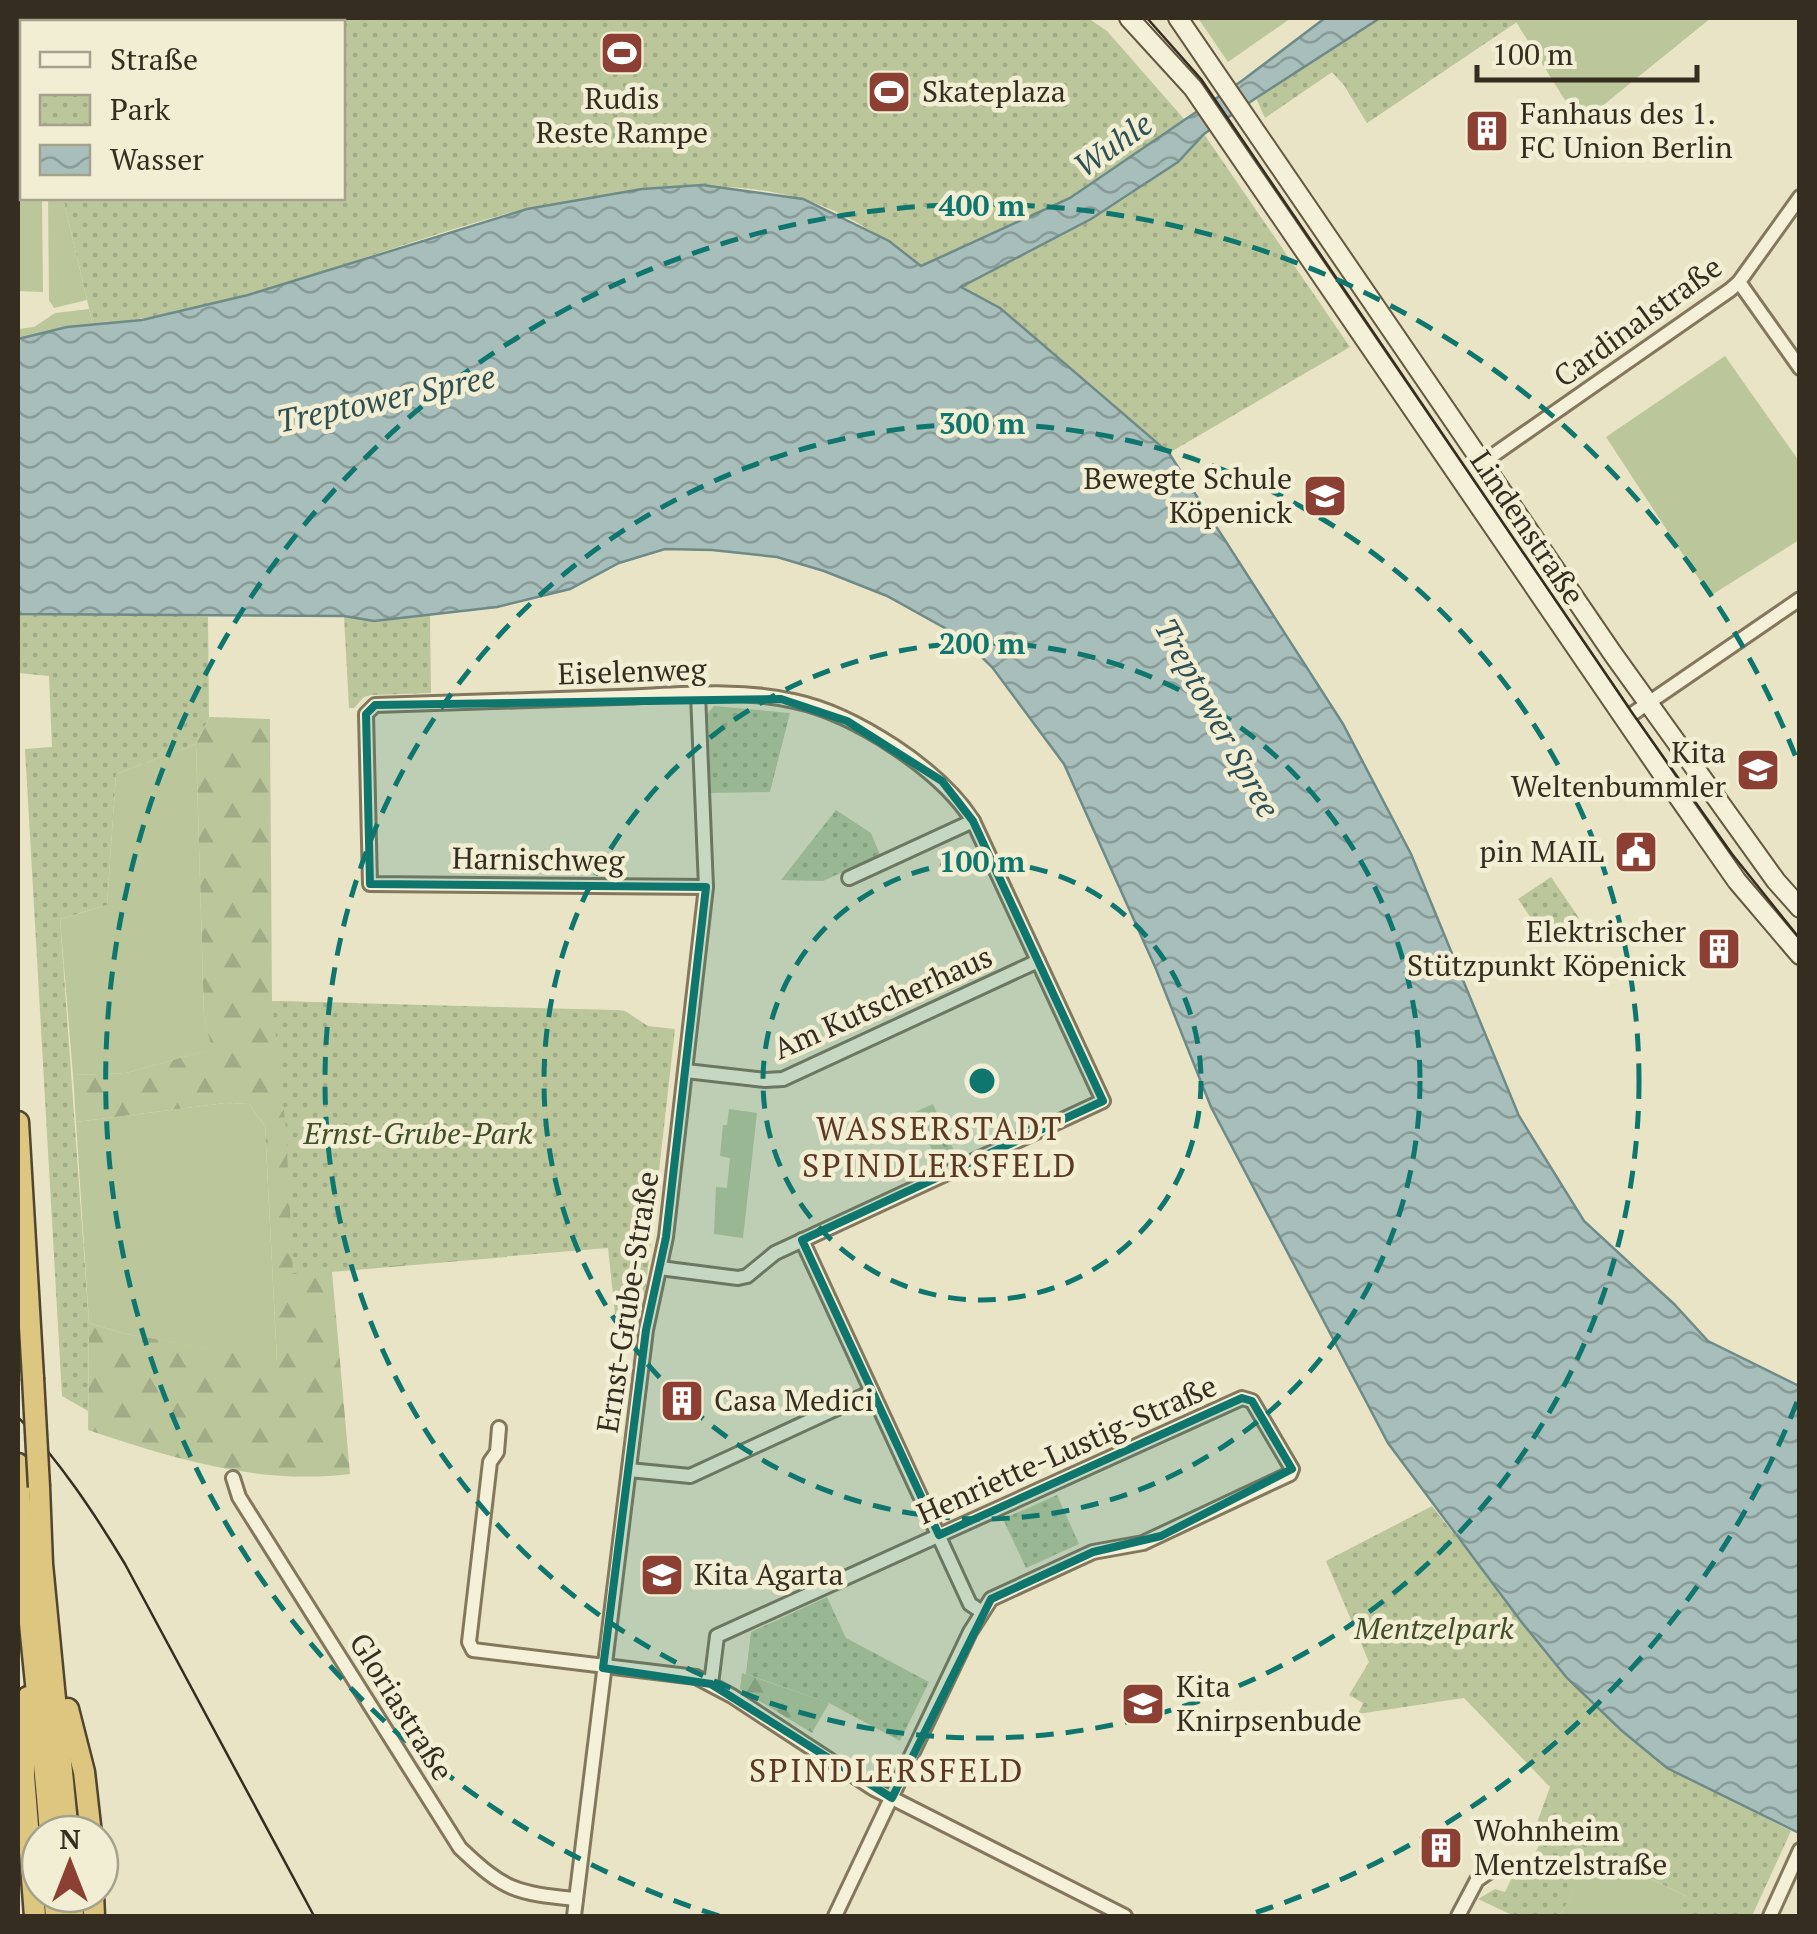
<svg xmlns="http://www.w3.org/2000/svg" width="1817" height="1934" font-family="'PT Serif',serif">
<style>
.green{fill:#bbc79b}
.forest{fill:url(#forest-firs)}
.park{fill:url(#park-dots)}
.water{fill:url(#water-waves);stroke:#6e8b88;stroke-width:2.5}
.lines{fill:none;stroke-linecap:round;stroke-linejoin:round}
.minor-casing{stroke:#83775d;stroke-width:18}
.secondary-casing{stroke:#655840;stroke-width:22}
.trunk-casing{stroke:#514531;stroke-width:25}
.minor{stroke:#f5f1d8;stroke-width:12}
.secondary{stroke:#f5f1d8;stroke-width:18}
.trunk{stroke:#dcc680;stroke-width:20}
.tram{stroke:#352d20;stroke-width:2.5}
.trunk-bridge-casing{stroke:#514531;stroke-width:25;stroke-linecap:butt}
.trunk-bridge{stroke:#dcc680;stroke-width:20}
.marked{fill:#0f766e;fill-opacity:0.2;stroke:#0f766e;stroke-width:8;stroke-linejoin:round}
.ring{fill:none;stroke:#0f766e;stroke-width:5;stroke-dasharray:18 12}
.labels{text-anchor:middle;stroke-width:9;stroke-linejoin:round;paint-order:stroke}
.poi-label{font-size:30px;fill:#352d20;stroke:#f2eed4;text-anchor:start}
.street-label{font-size:30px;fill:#352d20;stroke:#f2eed4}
.park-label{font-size:30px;font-style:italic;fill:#404f28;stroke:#f2eed4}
.water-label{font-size:32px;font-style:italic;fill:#305053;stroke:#f2eed4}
.neighbourhood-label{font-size:32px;letter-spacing:2.5px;fill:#5d3823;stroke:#f2eed4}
.centre{fill:#0f766e;stroke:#f2eed4;stroke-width:5}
.ring-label{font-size:30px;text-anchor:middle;font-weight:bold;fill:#0f766e;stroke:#f2eed4;stroke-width:9;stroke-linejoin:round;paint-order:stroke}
</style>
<defs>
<pattern id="forest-firs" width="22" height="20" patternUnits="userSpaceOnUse" patternTransform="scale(2.5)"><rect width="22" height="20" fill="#bbc79b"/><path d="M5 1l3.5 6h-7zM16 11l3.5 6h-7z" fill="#a1ab85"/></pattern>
<pattern id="park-dots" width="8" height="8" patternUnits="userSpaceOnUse" patternTransform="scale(2.5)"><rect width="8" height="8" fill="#bbc79b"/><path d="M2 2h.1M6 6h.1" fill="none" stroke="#a1ab85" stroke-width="1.8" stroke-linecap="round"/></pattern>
<pattern id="water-waves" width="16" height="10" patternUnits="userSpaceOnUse" patternTransform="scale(2.5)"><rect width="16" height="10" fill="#a7beba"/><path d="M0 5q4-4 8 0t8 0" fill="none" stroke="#899b97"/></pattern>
</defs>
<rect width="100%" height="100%" fill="#eae4c6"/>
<!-- green -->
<g class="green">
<path d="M1198 18H1291L1228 62Z"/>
<path d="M1446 18H1711L1580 124 1516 22 1367 123 1344 85 1332 72 1267 116 1340 62Z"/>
<path d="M18 96 22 115V198H42L43 292 18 291Z"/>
<path d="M48 198H63L87 300 54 308 49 300Z"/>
<path d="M89 309 93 325 67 327 18 339V329L34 327 55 313Z"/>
<path d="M1725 356 1799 461V540L1710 596 1606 437Z"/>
<path d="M196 744 204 1017 213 1049 126 1073 73 1075 60 919 107 905 116 774Z"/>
<path d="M225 1103 249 1104 265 1126 277 1362 122 1333 89 1323 76 1122Z"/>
<path d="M729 1109 757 1113 743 1238 714 1234 716 1187 727 1188 730 1158 720 1156 723 1125H727Z"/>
<path d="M1592 1851 1686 1896 1679 1916H1560Z"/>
</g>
<!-- forest -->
<g class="forest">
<path d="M209 717 270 719 272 1001 358 1003 507 1257 332 1272 350 1474C258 1485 175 1459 88 1430L89 1323 122 1333 277 1361 265 1126 249 1104 225 1103 76 1122 73 1075 126 1073 212 1049 204 1017 196 744Z"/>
<path d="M742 1673 829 1703 812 1733 740 1689Z"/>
</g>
<!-- park -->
<g class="park">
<path d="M21 18H1088L1107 31 1185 120 1070 198 920 266C886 239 845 211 802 199 732 179 662 186 592 199 570 203 546 204 524 209 380 246 242 310 93 325L63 198H342V22L22 23Z"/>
<path d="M1380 18H1514L1517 22 1367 123 1344 85 1332 72 1265 118 1256 98Z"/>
<path d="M1204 134 1350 347 1169 453 1000 308 960 287C1044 243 1138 204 1204 134Z"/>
<path d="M53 612 208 617 209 717 196 744 116 774 107 905 60 919 89 1323 88 1411 62 1396 25 749 52 747 49 676 18 673V614Z"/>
<path d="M430 615 431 693 371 695 364 697 354 708H349L344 616 374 621Z"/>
<path d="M714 706 790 713 770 792 711 793 708 713Z"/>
<path d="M836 810 871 833 880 855 823 881 781 880Z"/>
<path d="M1551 877 1579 918 1546 940 1518 899Z"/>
<path d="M272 1001 617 1010 625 1011 648 1026 675 1029 650 1251 644 1300 639 1309 615 1314 608 1248 293 1274 286 1129Z"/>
<path d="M933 1104 955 1153 937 1161 915 1112Z"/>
<path d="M1057 1495 1079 1544 1026 1568 1003 1519Z"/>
<path d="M1432 1506 1567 1678 1621 1730 1743 1806 1791 1831 1752 1916H1685L1678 1913 1686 1896 1593 1851 1560 1916H1514L1478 1899 1495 1889 1505 1892 1522 1856 1532 1859 1545 1834 1535 1828 1550 1787 1464 1698 1358 1714 1363 1703 1349 1695 1369 1662 1326 1561Z"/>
<path d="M827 1597 846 1638 929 1682 900 1741 829 1703 746 1674 751 1632Z"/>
</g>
<!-- water -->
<path class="water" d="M1325 18H1380L1256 98 1204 134 1178 162 1091 219 961 287 1000 308 1169 453 1343 724 1411 854 1519 1116 1584 1221 1674 1304 1708 1341 1799 1386V1833L1667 1768 1621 1730 1567 1678 1520 1620 1388 1443 1211 1107 1156 969 1064 764 992 667 961 637 887 596 824 571 777 557 712 550 665 549 619 563 570 589 497 607 374 621 344 616 18 614V339L67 327 142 320 248 295 527 209 642 189 702 185 803 199 889 241 921 266 1070 198 1243 80Z"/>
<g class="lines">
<defs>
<g id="minor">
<path d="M1739 282 1800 368"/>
<path d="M1482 463 1730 290 1739 282 1800 197"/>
<path d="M1625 719 1800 599"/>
<path d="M849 878 973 821"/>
<path d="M686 1071 765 1080 783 1079 1038 961"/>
<path d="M802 1240 970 1604 982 1612"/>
<path d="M660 1268 738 1278 747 1276 775 1253 1103 1101 973 821C940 769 855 714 794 701 737 688 676 695 619 697 538 700 457 702 375 705L366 714 370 884 706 887"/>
<path d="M499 1428 497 1452 490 1462 469 1642 473 1650 696 1677 732 1696 874 1789 1125 1916"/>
<path d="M629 1470 690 1476 872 1392"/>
<path d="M233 1478 239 1497 460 1848C505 1891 516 1893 576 1899"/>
<path d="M711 1684 717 1636 1242 1398 1252 1401 1292 1469 1290 1474 1143 1543 1093 1552 991 1599 970 1632 835 1916"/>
<path d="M574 1916 646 1330 666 1237 706 887 698 694"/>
<path d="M1458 1916 1477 1880 1493 1869"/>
<path d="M1770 1916 1800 1850"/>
</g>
<g id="secondary">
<path d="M1129 18 1193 88 1672 788 1737 881 1800 955"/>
<path d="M1178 18 1613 654 1776 881 1800 908"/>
</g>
<g id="trunk">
<path d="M18 1122 33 1378"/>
<path d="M18 1464C23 1588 41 1710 50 1834"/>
<path d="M39 1487 42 1564 68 1834"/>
<path d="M28 1697 24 1775 35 1916"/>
<path d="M68 1709 84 1772 91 1834"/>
<path d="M54 1894 56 1916"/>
<path d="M72 1894 73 1916"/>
<path d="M93 1894 94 1916"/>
</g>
</defs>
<!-- minor casing -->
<use href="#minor" class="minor-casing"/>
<!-- secondary casing -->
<use href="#secondary" class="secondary-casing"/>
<!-- trunk casing -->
<use href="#trunk" class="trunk-casing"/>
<!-- minor -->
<use href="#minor" class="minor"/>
<!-- secondary -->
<use href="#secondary" class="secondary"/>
<!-- trunk -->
<use href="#trunk" class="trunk"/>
<!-- tram -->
<g class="tram">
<path d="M1147 18 1201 79 1633 714 1732 854 1800 939"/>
<path d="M18 1417C60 1462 93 1511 125 1564L314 1916"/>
</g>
<defs>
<path id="trunk-bridge" d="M33 1378 39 1487"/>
</defs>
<!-- trunk-bridge casing -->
<use href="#trunk-bridge" class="trunk-bridge-casing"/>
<!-- trunk-bridge -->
<use href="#trunk-bridge" class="trunk-bridge"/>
</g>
<!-- marked area -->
<path class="marked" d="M781 699 847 721 942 781 973 821 1103 1101 802 1240 939 1535 1242 1398 1252 1401 1292 1469 1161 1536 1093 1552 991 1599 892 1798 711 1684 603 1668 646 1330 666 1237 706 887 370 884 366 714 375 705Z"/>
<!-- distance rings -->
<g class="ring">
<circle cx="982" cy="1081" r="219"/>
<circle cx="982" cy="1081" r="438"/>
<circle cx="982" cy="1081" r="657"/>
<path d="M1797 1402A876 876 0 0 1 1245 1916M719 1916A876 876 0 1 1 1797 760"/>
</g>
<!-- icons -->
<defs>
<symbol id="stadium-square" viewBox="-11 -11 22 22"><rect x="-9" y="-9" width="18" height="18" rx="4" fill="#8c4033" stroke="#f2eed4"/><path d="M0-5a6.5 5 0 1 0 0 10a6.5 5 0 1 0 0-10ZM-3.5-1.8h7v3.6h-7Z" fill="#fff"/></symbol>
<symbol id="building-square" viewBox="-11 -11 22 22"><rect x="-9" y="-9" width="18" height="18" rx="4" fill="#8c4033" stroke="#f2eed4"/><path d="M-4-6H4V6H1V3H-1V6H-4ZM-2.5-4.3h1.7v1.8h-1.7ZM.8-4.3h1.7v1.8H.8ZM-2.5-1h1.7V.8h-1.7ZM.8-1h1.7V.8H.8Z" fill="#fff"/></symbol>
<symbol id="school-square" viewBox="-11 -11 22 22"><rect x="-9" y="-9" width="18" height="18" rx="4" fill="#8c4033" stroke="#f2eed4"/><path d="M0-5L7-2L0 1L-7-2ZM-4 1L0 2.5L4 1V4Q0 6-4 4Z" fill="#fff"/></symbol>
<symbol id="civic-square" viewBox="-11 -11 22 22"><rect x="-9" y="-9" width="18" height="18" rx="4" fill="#8c4033" stroke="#f2eed4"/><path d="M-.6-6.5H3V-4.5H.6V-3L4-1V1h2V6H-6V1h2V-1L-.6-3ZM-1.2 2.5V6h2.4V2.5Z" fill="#fff"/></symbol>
</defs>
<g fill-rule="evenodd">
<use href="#stadium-square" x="597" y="28" width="50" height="50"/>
<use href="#stadium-square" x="864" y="67" width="50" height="50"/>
<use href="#building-square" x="1462" y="106" width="50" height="50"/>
<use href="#school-square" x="1300" y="471" width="50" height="50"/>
<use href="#school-square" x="1733" y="745" width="50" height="50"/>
<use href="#civic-square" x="1611" y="827" width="50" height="50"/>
<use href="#building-square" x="1694" y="924" width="50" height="50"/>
<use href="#building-square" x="657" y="1376" width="50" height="50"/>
<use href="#school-square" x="637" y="1550" width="50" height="50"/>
<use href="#school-square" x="1118" y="1679" width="50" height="50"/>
<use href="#building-square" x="1416" y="1823" width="50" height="50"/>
</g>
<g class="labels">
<!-- poi labels -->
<g class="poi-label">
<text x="922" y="102">Skateplaza</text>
<text x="622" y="109" text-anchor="middle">Rudis<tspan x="622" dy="34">Reste Rampe</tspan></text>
<text x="1520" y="124">Fanhaus des 1.<tspan x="1520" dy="34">FC Union Berlin</tspan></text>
<text x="1292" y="489" text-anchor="end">Bewegte Schule<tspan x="1292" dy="34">Köpenick</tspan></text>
<text x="1726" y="763" text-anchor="end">Kita<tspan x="1726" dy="34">Weltenbummler</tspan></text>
<text x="1604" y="862" text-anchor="end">pin MAIL</text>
<text x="1686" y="942" text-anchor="end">Elektrischer<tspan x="1686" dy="34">Stützpunkt Köpenick</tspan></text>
<text x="714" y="1411">Casa Medici</text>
<text x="694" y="1585">Kita Agarta</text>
<text x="1176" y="1697">Kita<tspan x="1176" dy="34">Knirpsenbude</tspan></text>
<text x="1474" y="1841">Wohnheim<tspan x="1474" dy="34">Mentzelstraße</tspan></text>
</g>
<!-- street labels -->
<g class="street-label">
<text transform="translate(1638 322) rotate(-36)" y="10">Cardinalstraße</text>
<text transform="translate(1527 528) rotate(56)" y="10">Lindenstraße</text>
<text transform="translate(632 672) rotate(-2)" y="10">Eiselenweg</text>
<text transform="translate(538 860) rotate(1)" y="10">Harnischweg</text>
<text transform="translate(883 1003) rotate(-24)" y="10">Am Kutscherhaus</text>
<text transform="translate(628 1302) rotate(-81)" y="10">Ernst-Grube-Straße</text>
<text transform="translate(1067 1450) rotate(-24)" y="10">Henriette-Lustig-Straße</text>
<text transform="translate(401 1707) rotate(58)" y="10">Gloriastraße</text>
</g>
<!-- park labels -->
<g class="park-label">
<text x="418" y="1144">Ernst-Grube-Park</text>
<text x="1434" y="1639">Mentzelpark</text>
</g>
<!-- water labels -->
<g class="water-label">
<text transform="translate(1113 145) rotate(-35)" y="11">Wuhle</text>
<text transform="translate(386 399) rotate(-12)" y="11">Treptower Spree</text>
<text transform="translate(1217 718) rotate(61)" y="11">Treptower Spree</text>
</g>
<!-- neighbourhood labels -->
<g class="neighbourhood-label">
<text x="940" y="1140">WASSERSTADT<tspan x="940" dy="37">SPINDLERSFELD</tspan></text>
<text x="887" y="1782">SPINDLERSFELD</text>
</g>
</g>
<circle cx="982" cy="1081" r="15" class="centre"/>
<g class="ring-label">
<text x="982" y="216">400 m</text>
<text x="982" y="434">300 m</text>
<text x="982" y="654">200 m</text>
<text x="982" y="872">100 m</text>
</g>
<!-- border -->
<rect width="1817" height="1934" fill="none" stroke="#352d20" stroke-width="40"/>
<!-- legend -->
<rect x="20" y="20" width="325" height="180" fill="#f2eed4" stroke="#a6a18c" stroke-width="2.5"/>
<rect x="40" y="52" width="50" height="15" fill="#f5f1d8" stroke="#a6a18c" stroke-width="2.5"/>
<text x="110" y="70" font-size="30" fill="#352d20">Straße</text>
<rect x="40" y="95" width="50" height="30" fill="url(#park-dots)" stroke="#a6a18c" stroke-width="2.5"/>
<text x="110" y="120" font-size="30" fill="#352d20">Park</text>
<rect x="40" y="145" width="50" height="30" fill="url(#water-waves)" stroke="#a6a18c" stroke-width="2.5"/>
<text x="110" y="170" font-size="30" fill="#352d20">Wasser</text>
<!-- north arrow -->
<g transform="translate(70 1864)"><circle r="48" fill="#f2eed4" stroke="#a6a18c" stroke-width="2.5"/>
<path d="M0-8L18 38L0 25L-18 38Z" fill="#8c4033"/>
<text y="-15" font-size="28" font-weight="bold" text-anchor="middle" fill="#352d20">N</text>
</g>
<!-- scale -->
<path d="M1477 65v15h220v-15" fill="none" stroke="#352d20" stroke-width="5"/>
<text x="1492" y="65" font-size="30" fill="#352d20" stroke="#f2eed4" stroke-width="8" paint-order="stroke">100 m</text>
</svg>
